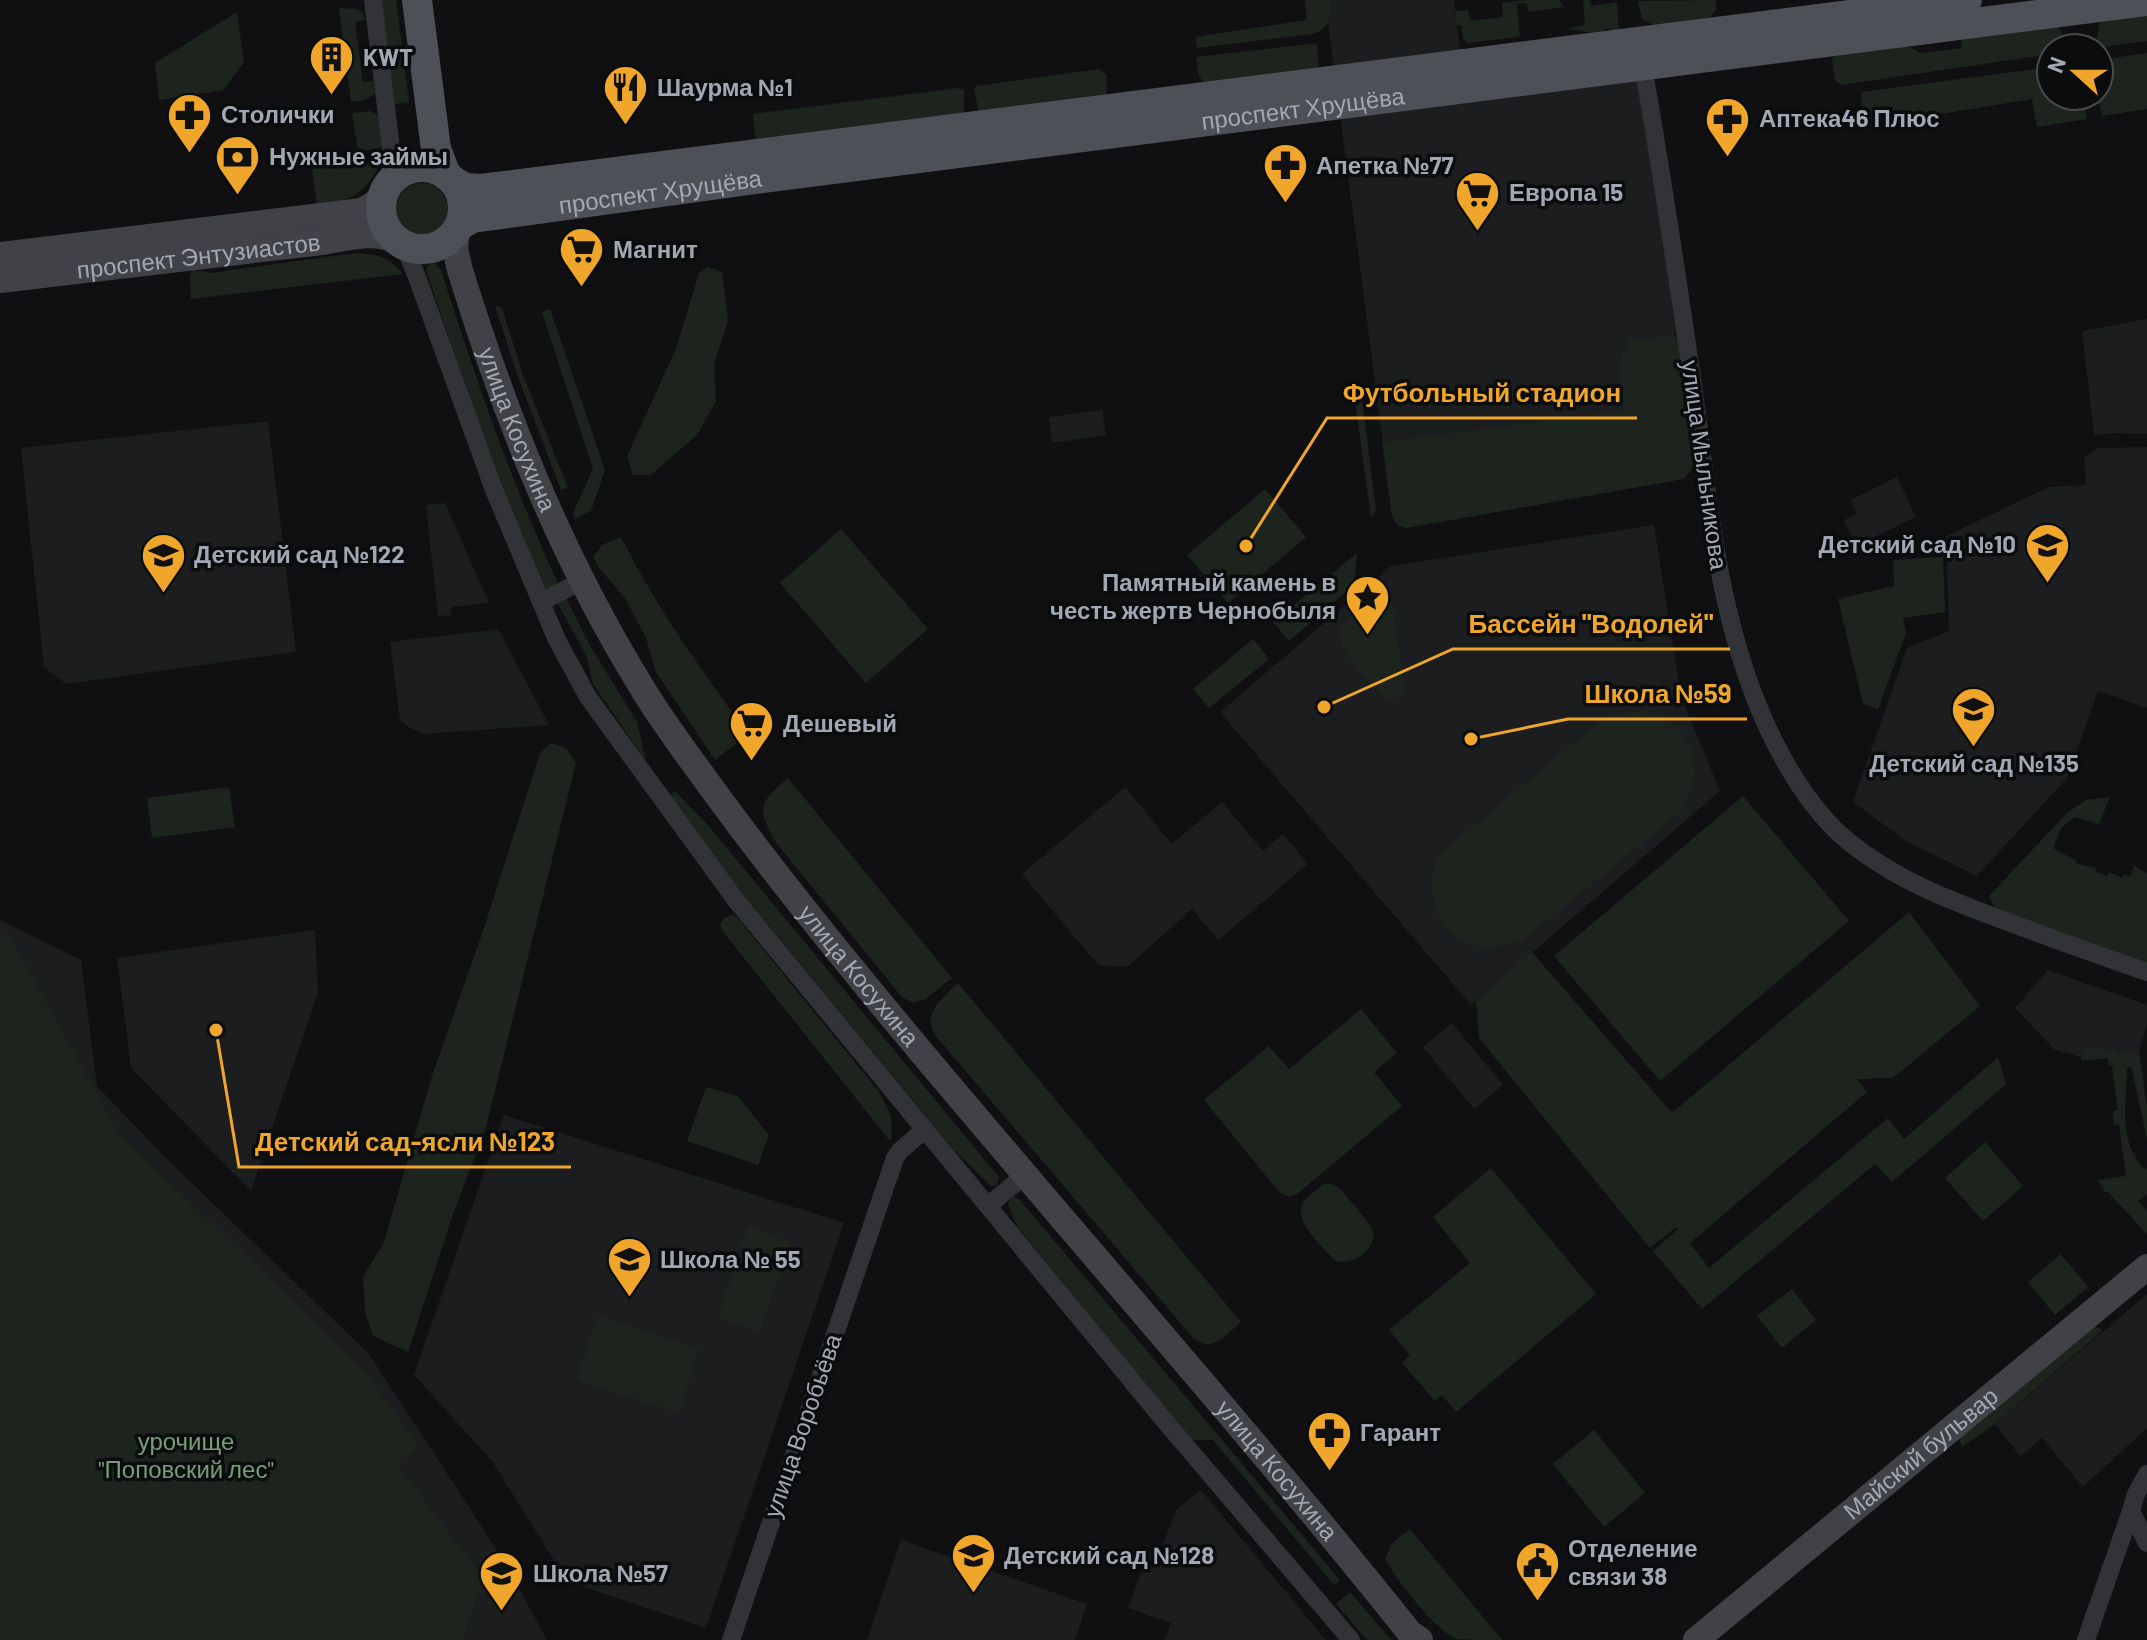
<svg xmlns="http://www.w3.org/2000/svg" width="2147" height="1640" font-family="Barlow,sans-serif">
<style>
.built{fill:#1c1d1f}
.green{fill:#1d241d}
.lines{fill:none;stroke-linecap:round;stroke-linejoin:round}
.minor{stroke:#313337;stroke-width:18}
.secondary{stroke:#404247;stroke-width:26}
.primary{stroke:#4d5056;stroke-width:30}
.labels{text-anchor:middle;stroke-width:7;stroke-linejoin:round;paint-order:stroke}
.poi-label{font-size:24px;font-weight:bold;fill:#a2a8b3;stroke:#0b0c0d;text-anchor:start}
.street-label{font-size:24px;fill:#a2a8b3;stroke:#0b0c0d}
.park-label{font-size:24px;fill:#789e79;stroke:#0b0c0d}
.leader{fill:none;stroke:#f0a62a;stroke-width:3}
.callout-dot{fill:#f0a62a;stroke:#0b0c0d;stroke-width:3}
.callout-label{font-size:26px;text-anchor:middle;font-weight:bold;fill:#f0a62a;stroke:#0b0c0d;stroke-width:7;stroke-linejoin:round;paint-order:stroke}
</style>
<rect width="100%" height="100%" fill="#101012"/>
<!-- built -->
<g class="built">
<path d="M1325 0H1454L1466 99 1641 76 1685 404 1383 443Z"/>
<path d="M2147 319V434L2114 433 2094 435 2082 331Z"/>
<path d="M1102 410 1106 435 1052 443 1049 417Z"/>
<path d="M268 421 296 652 66 684 44 667 21 448Z"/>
<path d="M2147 447V708L2098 691 2067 778 1977 876 1906 841 1853 802 1907 648 1949 631 1946 536 2049 487 2086 485 2084 457 2098 448Z"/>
<path d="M1897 477 1916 517 1856 546 1844 520 1857 514 1851 500Z"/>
<path d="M445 503 489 603 451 607V615L438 616 426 505Z"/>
<path d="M1654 525 1681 697 1720 791 1471 1005 1220 712 1391 566Z"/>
<path d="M498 629 549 725 424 734 413 730 400 720 390 642Z"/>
<path d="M1125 787 1172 844 1222 802 1263 851 1283 834 1308 864 1218 940 1192 909 1127 967 1098 965 1022 874Z"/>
<path d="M0 920 81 960 97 1086 165 1157 369 1354 506 1564 547 1640H463L480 1587 0 1010Z"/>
<path d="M315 930 318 992 251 1191 131 1068 117 958Z"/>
<path d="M2048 970 2147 1005V1024L2139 1051 2115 1054 2084 1047 2081 1057 2055 1050 2015 1008Z"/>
<path d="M1452 1023 1503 1085 1474 1109 1423 1047Z"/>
<path d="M504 1115 844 1223 706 1628 567 1581 492 1461 414 1375Z"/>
<path d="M2147 1294V1428L2083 1487 2042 1438 2020 1456 1995 1424Z"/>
<path d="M1201 1490 1326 1640H1165L1171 1623 1128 1608 1148 1554 1163 1545 1176 1510Z"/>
<path d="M901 1540 1087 1604 1075 1640H867Z"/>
</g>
<!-- green -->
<g class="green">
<path d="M381 0H396L409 102 394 104Z"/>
<path d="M1305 0H1330C1332 16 1330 28 1313 34L1197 48 1195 37 1307 20Z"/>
<path d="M1527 0H1559L1564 7 1528 12 1527 3 1517 4 1520 37 1467 43 1463 39 1461 25H1457L1455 11 1468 10 1470 21 1503 17 1502 3Z"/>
<path d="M1583 0H1589L1591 6 1617 2 1619 31 1613 34 1611 28 1605 29 1606 35 1567 29 1585 25Z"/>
<path d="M1716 0V10L1709 18 1655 26 1642 19 1638 1Z"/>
<path d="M339 8 357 9 363 14 365 20 355 22 363 82 373 81 375 93 366 100 351 102Z"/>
<path d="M2147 11V41L2095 48 2101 17Z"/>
<path d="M237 12 244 62 223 90 159 100 155 63Z"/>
<path d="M2055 22 2070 48H2051V54L1841 85 1835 80 1832 60 1837 49 1902 42 1920 53 1962 48 1961 38Z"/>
<path d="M1317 43 1319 72 1204 83 1199 76 1196 57Z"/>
<path d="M2147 53V109L2102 116 2098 96 2099 60Z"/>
<path d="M2051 67V96H2083L2087 119 2037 127 2032 99 1863 127 1861 92Z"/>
<path d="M1099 69 1107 76 1106 95 979 113 974 89 976 86Z"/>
<path d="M959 88 964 90V114L756 142 753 114Z"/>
<path d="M370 111 378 115 382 148 358 151 352 113Z"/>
<path d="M381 160C370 191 349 203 317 205L312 169Z"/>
<circle cx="422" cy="209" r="26"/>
<path d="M356 253C376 253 391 258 403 274L191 299 190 275 193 270 211 273Z"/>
<path d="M435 263 441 270C475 376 510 480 557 581V586L548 592 540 582 491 460 426 271 428 265Z"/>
<path d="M708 267 722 272 728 321 714 364 716 401 697 435 651 475H633L627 456 676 349 699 273Z"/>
<path d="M495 306 502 308 523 375 568 488 561 490 518 377Z"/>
<path d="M550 309 605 470 591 511 575 519 573 513 593 469 542 312Z"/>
<path d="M1670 336 1679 342 1694 466 1684 479 1406 528 1398 526 1392 517 1382 442 1622 411C1623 389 1614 358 1630 340Z"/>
<path d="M1353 386 1361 391 1376 510 1371 518Z"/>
<path d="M1265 489 1306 537 1228 603 1187 555Z"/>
<path d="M841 529 928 629 866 683 780 583Z"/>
<path d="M621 537C657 609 701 669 748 734L715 760 656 672 646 638 625 598 599 568 593 557 602 545Z"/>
<path d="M1357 553 1354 585 1289 641 1273 622Z"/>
<path d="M1943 557 1945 612 1903 618 1906 633 1878 709 1863 704 1838 599 1894 586 1893 560Z"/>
<path d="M566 598 592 649 637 722 646 761 593 684 586 655 558 604 559 599Z"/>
<path d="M1386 600 1392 603 1405 689 1402 695 1389 700C1377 692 1347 659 1342 645 1334 619 1360 606 1382 612Z"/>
<path d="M1253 639 1269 659 1209 708 1193 689Z"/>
<path d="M1632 712C1689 711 1709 766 1682 811L1522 940C1508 945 1493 949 1478 946 1437 938 1420 887 1440 854L1603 719Z"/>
<path d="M551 743 566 748 576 763 486 1127 453 1214 408 1352 373 1336 365 1312 363 1277 384 1242 432 1076 483 931 540 753Z"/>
<path d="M788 778 952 978 924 1000 912 1003 902 997 777 844C756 809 758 803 788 778Z"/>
<path d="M229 787 235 827 152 838 147 798Z"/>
<path d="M675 791 707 824 999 1177 997 1185 991 1186 954 1150 734 883 670 796Z"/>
<path d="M1743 796 1849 921 1660 1081 1554 956Z"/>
<path d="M2110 797 2099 824 2075 817 2061 828 2053 848 2077 861 2076 864 2097 868 2096 872 2107 876 2109 872 2122 878 2124 875 2130 877 2134 865 2147 874V963L1995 909 1989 896 2067 813 2086 800Z"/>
<path d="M1909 912 1980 1006 1893 1078 1857 1079 1867 1092 1690 1243 1709 1268 1888 1118 1904 1139 1998 1057 2006 1084 1892 1182 1875 1164 1702 1309 1653 1251 1678 1229 1676 1227 1650 1248 1479 1038 1476 1001 1532 952 1672 1113Z"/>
<path d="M732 915 737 917 879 1092 891 1116 892 1138 890 1141 724 933 720 925 724 918Z"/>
<path d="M0 932 11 938 118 1133 367 1374 419 1447 396 1463 480 1575V1587L463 1640H0Z"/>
<path d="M958 983 1241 1322 1221 1340 1207 1345 1194 1339 935 1035C921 1013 944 997 958 983Z"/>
<path d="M1361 1009 1397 1053 1374 1072 1402 1106 1297 1194 1289 1196 1280 1193 1204 1100 1269 1046 1289 1069Z"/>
<path d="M2084 1047C2095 1050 2103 1048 2114 1050L2115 1054 2139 1051 2147 1107V1140L2132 1069 2129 1066 2127 1070C2126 1108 2118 1138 2144 1170L2147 1167V1194L2138 1201 2147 1211V1234L2107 1191 2105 1192 2098 1180 2126 1176 2119 1125H2114L2113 1111 2118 1110 2112 1066H2109L2107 1058 2082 1061 2081 1057Z"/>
<path d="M706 1087 738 1096 769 1135 758 1165 687 1141Z"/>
<path d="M1985 1142 2023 1186 1983 1221 1945 1178Z"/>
<path d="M1491 1168 1596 1294 1456 1412 1442 1395 1435 1401 1402 1363 1410 1355 1389 1330 1470 1263 1433 1217Z"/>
<path d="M1324 1184C1329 1184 1331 1183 1336 1186 1343 1191 1371 1224 1373 1231 1377 1251 1349 1268 1334 1260 1323 1246 1290 1219 1304 1201 1309 1195 1318 1189 1324 1184Z"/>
<path d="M1013 1196 1020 1200 1340 1580 1334 1585 1213 1440H1190L1017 1226 1008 1203Z"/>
<path d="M748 1227 790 1242 760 1331 718 1317Z"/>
<path d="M2061 1254 2088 1287 2055 1315 2028 1282Z"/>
<path d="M1792 1289 1816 1320 1782 1348 1757 1316Z"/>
<path d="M598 1316 699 1349 679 1413 577 1380Z"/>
<path d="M2092 1325 2103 1330 1995 1424 1962 1447 1958 1436Z"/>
<path d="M1594 1430 1645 1493 1604 1527 1553 1464Z"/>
<path d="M1410 1529 1502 1640C1489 1640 1471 1640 1457 1639 1436 1632 1396 1579 1385 1559L1392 1543Z"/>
<path d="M1350 1592 1391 1640H1367L1336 1604Z"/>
</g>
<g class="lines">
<!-- minor -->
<g class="minor">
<path d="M373 0 393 165 386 188"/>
<path d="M1643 66C1661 167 1676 269 1691 371 1709 497 1716 625 1774 741 1793 779 1816 815 1849 842 1902 885 1965 906 2027 929 2067 944 2107 958 2147 972"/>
<path d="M395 240 408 255 417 277 494 490 557 640 588 697 735 899 1164 1420 1351 1640"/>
<path d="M541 602 582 581"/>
<path d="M988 1206 1025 1175"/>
<path d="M2147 1474 2136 1494 2131 1511 2147 1543"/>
<path d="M731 1640 895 1158 900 1151 925 1129"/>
<path d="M2086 1640 2131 1511"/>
</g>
<!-- secondary -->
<g class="secondary">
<path id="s1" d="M457 230 455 249 460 270C505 416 561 556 641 686 661 720 685 751 708 783 774 874 845 961 917 1047 1081 1243 1251 1434 1410 1633L1420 1640"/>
<path d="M0 255 362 211 374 204 384 193"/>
<path id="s2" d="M0 280 322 242C347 238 371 230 395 240"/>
<path id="s3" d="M1696 1640 2147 1267"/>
</g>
<!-- primary -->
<g class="primary">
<path d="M417 0 436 149 446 175"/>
<circle cx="422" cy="208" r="41"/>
<path d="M453 181 465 188 481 189 1967 0"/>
<path id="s4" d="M460 225 472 218 756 179 2147 1"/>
</g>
</g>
<!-- icons -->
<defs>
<symbol id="building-pin" viewBox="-11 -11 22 30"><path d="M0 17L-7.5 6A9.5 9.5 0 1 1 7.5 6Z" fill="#f0a62a" stroke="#0b0c0d"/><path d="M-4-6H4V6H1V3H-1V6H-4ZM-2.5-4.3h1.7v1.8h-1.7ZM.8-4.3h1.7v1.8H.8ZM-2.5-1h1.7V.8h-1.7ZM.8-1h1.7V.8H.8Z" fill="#111"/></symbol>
<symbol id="restaurant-pin" viewBox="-11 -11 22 30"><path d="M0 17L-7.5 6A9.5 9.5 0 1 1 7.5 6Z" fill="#f0a62a" stroke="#0b0c0d"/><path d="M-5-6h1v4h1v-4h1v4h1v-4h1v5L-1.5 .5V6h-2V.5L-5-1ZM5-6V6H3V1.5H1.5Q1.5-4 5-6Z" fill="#111"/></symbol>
<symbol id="pharmacy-pin" viewBox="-11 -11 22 30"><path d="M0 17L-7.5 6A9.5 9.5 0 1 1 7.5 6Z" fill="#f0a62a" stroke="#0b0c0d"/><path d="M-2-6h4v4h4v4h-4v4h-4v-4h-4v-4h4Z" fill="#111"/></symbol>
<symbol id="bank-pin" viewBox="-11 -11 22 30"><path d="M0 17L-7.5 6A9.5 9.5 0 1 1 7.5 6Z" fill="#f0a62a" stroke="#0b0c0d"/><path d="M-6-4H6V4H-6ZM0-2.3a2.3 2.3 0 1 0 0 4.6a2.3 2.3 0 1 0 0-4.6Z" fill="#111"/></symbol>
<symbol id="supermarket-pin" viewBox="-11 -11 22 30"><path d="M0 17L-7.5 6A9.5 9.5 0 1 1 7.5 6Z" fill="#f0a62a" stroke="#0b0c0d"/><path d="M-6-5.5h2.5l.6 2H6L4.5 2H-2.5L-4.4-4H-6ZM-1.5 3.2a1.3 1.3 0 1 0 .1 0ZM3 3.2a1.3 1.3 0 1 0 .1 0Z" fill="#111"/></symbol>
<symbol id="school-pin" viewBox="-11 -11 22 30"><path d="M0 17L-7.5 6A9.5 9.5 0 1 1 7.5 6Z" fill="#f0a62a" stroke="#0b0c0d"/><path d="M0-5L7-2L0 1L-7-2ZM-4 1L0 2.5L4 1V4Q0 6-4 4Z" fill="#111"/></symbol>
<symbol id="sight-pin" viewBox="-11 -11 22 30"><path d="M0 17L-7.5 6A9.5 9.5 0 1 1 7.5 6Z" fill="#f0a62a" stroke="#0b0c0d"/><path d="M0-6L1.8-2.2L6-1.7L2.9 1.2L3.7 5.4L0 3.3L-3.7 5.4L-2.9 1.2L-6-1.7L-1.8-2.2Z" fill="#111"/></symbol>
<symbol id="civic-pin" viewBox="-11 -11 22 30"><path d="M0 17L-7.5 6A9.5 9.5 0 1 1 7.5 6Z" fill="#f0a62a" stroke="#0b0c0d"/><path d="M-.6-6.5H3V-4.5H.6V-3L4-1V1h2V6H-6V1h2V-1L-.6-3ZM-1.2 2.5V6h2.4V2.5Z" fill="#111"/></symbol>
</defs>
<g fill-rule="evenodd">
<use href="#building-pin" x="306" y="32" width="51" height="69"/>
<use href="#restaurant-pin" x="600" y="62" width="51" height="69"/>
<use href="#pharmacy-pin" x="164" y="90" width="51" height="69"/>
<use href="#pharmacy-pin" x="1702" y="94" width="51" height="69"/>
<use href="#bank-pin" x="212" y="132" width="51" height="69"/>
<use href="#pharmacy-pin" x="1260" y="140" width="51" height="69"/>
<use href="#supermarket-pin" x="1452" y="168" width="51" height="69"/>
<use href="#supermarket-pin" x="556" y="224" width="51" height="69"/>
<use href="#school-pin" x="2022" y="520" width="51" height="69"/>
<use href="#school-pin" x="138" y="530" width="51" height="69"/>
<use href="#sight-pin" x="1342" y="572" width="51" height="69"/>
<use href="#school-pin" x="1948" y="684" width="51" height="69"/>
<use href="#supermarket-pin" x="726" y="698" width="51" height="69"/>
<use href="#school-pin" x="604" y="1234" width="51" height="69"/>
<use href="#pharmacy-pin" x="1304" y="1408" width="51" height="69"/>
<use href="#school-pin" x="948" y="1530" width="51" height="69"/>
<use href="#civic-pin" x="1512" y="1538" width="51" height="69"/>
<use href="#school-pin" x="476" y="1548" width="51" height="69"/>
</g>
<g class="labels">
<!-- poi labels -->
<g class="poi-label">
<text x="363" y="66">KWT</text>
<text x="657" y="96">Шаурма №1</text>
<text x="221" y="123">Столички</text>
<text x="1759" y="127">Аптека46 Плюс</text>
<text x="269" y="165">Нужные займы</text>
<text x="1316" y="174">Апетка №77</text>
<text x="1509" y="201">Европа 15</text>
<text x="613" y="258">Магнит</text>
<text x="2016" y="553" text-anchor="end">Детский сад №10</text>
<text x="194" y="563">Детский сад №122</text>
<text x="1336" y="591" text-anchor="end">Памятный камень в<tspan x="1336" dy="28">честь жертв Чернобыля</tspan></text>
<text x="783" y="732">Дешевый</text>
<text x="1974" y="772" text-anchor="middle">Детский сад №135</text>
<text x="660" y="1268">Школа № 55</text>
<text x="1360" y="1441">Гарант</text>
<text x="1568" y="1557">Отделение<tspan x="1568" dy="28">связи 38</tspan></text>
<text x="1004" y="1564">Детский сад №128</text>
<text x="533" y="1582">Школа №57</text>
</g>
<!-- street labels -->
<g class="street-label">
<text dy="8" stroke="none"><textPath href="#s4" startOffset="852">проспект Хрущёва</textPath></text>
<text dy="8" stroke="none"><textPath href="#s4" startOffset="204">проспект Хрущёва</textPath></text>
<text dy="8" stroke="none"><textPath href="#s2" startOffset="200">проспект Энтузиастов</textPath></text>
<text dy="8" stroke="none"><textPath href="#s1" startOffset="210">улица Косухина</textPath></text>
<text transform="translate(1704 465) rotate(82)" y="8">улица Мыльникова</text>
<text dy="8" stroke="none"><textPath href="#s1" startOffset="858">улица Косухина</textPath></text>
<text transform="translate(803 1426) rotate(-71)" y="8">улица Воробьёва</text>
<text dy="8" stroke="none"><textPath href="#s3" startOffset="292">Майский бульвар</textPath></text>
<text dy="8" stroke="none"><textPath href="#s1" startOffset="1506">улица Косухина</textPath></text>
</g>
<!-- park labels -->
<g class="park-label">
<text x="186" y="1450">урочище<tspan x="186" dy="28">"Поповский лес"</tspan></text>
</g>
</g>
<!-- callouts -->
<path class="leader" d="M1246 546L1327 418H1637M1324 707L1453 649H1730M1471 739L1568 719H1747M216 1030L239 1167H571"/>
<g class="callout-dot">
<circle cx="1246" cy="546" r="8"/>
<circle cx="1324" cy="707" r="8"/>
<circle cx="1471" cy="739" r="8"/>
<circle cx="216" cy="1030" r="8"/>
</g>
<g class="callout-label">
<text x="1482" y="402">Футбольный стадион</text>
<text x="1591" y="633">Бассейн "Водолей"</text>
<text x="1658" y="703">Школа №59</text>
<text x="405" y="1151">Детский сад-ясли №123</text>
</g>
<!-- north arrow -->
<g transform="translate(2075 72) rotate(291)"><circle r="38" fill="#0b0c0d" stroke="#474a4f" stroke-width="2"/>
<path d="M0-6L14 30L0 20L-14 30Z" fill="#f0a62a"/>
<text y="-12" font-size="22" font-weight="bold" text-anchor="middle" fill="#a2a8b3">N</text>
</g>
</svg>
